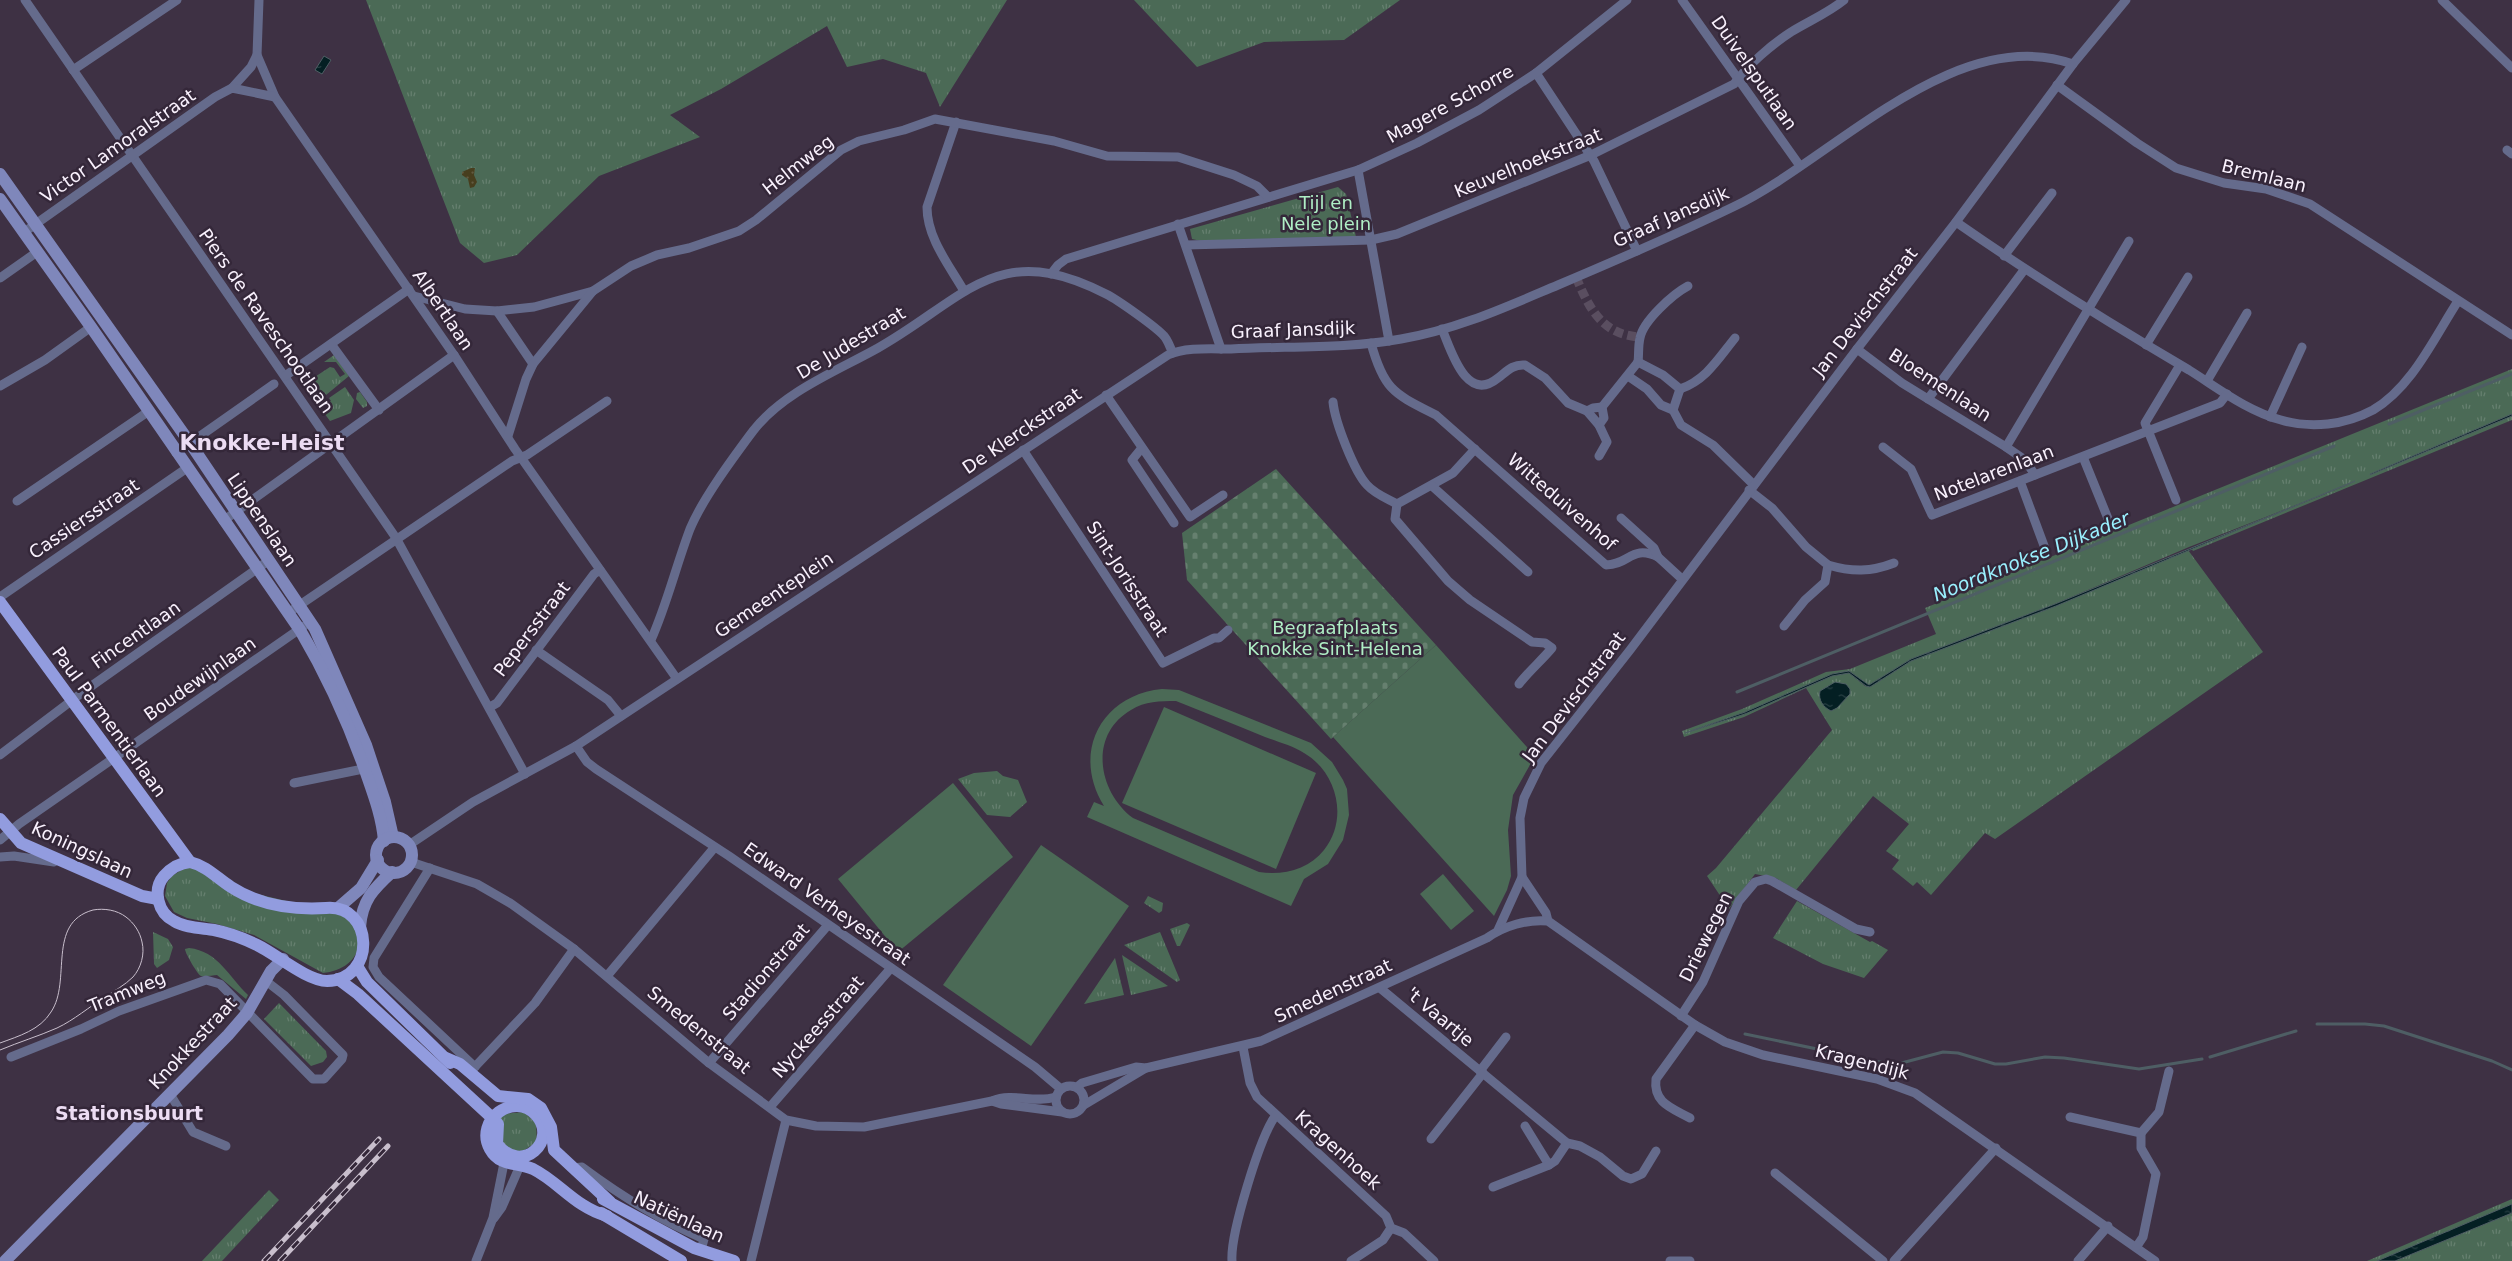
<svg xmlns="http://www.w3.org/2000/svg" width="2512" height="1261" font-family="'DejaVu Sans',sans-serif">
<style>
.grass{fill:url(#grass-tufts)}
.sand{fill:url(#sand-dots)}
.cemetery{fill:url(#cemetery-stones)}
.pitch{fill:#4b6a56;fill-rule:evenodd}
.water{fill:url(#water-ripples);stroke:#4e5e64}
.lines{fill:none;stroke-linecap:round;stroke-linejoin:round}
.stream{stroke:#4e5e64;stroke-width:3}
.street-tunnel{stroke:#5a4e60;stroke-width:9;stroke-dasharray:9 4.5;stroke-linecap:butt}
.street{stroke:#656b8c;stroke-width:9}
.secondary{stroke:#7f87bb;stroke-width:12}
.primary{stroke:#929cdf;stroke-width:12}
.tram{stroke:#c9bfcd;stroke-width:1}
.rail-casing{stroke:#c9bfcd;stroke-width:5}
.rail{stroke:#342739;stroke-width:3;stroke-dasharray:9;stroke-linecap:butt}
.labels{text-anchor:middle;stroke-width:5;stroke-linejoin:round;paint-order:stroke}
.street-label{font-size:18px;fill:#f9f1fd;stroke:#342739}
.park-label{font-size:18px;fill:#afeec5;stroke:#342739}
.water-label{font-size:19px;font-style:italic;fill:#9af0fe;stroke:#342739}
.neighbourhood-label{font-size:19px;font-weight:bold;fill:#ecdcf3;stroke:#342739}
.district-label{font-size:22px;font-weight:bold;fill:#ecdcf3;stroke:#342739}
</style>
<defs>
<pattern id="grass-tufts" width="24" height="20" patternUnits="userSpaceOnUse" patternTransform="scale(1.25)"><rect width="24" height="20" fill="#4b6a56"/><path d="M3 7l-1-3M5 7V3M7 7l1-3M15 17l-1-3M17 17v-4M19 17l1-3" fill="none" stroke="#66806f"/></pattern>
<pattern id="sand-dots" width="8" height="8" patternUnits="userSpaceOnUse" patternTransform="scale(1.25)"><rect width="8" height="8" fill="#473e1e"/><path d="M2 2h.1M6 6h.1" fill="none" stroke="#625a40" stroke-width="1.8" stroke-linecap="round"/></pattern>
<pattern id="cemetery-stones" width="16" height="16" patternUnits="userSpaceOnUse" patternTransform="scale(1.25)"><rect width="16" height="16" fill="#4b6a56"/><path d="M2 7V4a2 2 0 0 1 4 0v3zM10 15v-3a2 2 0 0 1 4 0v3z" fill="#66806f"/></pattern>
<pattern id="water-ripples" width="26" height="14" patternUnits="userSpaceOnUse" patternTransform="scale(1.25)"><rect width="26" height="14" fill="#041f23"/><path d="M2 4q2-2 4 0t4 0M15 11q2-2 4 0t4 0" fill="none" stroke="#294044"/></pattern>
</defs>
<rect width="100%" height="100%" fill="#3e3144"/>
<!-- grass -->
<g class="grass">
<path d="M366 0H1007L940 107 926 73 883 59 847 67 827 26 721 89 670 115 700 137 599 176 517 255 484 263 460 243Z"/>
<path d="M1134 0H1400L1344 40 1264 42 1197 67Z"/>
<path d="M1338 187 1346 194 1356 237 1205 242 1192 239 1190 229Z"/>
<path d="M334 355 349 376 326 395 324 392 318 396 320 399 316 401 304 384 330 367 334 368 340 377 345 374 336 362H324Z"/>
<path d="M2512 369V414L2370 474 2512 416V420L2193 551 2191 548 2355 482 2189 547 2055 604 1911 659 1869 685 1849 671 1832 674 1745 712 1685 733 1745 714 1832 676 1849 673 1865 686 1870 687 1911 661 2056 606 2188 550 2263 652 1995 839 1985 833 1931 895 1917 882 1913 886 1892 869 1899 860 1886 851 1909 824 1873 796 1796 890 1776 878 1755 874 1729 909 1707 876 1716 868 1832 730 1806 688 1744 717 1684 737 1682 731 1742 709 1826 672 1850 669 1936 634 1925 608Z"/>
<path d="M345 387 354 400 351 413 330 421 319 406 331 401 329 398Z"/>
<path d="M360 392 367 402V406L363 408 356 399 357 393Z"/>
<path d="M997 771 1003 776 1018 780 1027 802 1010 817 987 815 958 779 974 773Z"/>
<path d="M185 868H194L223 886 341 914C345 918 353 923 355 928 367 954 346 971 323 973L254 935 217 924 187 918 174 912 165 896 167 883 172 876Z"/>
<path d="M1148 896 1163 903 1162 911 1159 913 1144 903Z"/>
<path d="M1797 901 1870 942 1872 941 1888 950 1864 978 1823 964 1773 938Z"/>
<path d="M1187 923 1190 925 1180 946H1177L1170 929Z"/>
<path d="M153 932 168 939 173 947 169 960 157 968 154 964Z"/>
<path d="M1160 932 1180 980 1177 982 1124 945Z"/>
<path d="M189 948C218 951 229 977 248 995L246 999 217 975C213 975 206 977 201 976 198 975 185 953 185 949Z"/>
<path d="M1122 955 1168 986 1131 995Z"/>
<path d="M1115 958 1124 995 1084 1004Z"/>
<path d="M279 1003 326 1051 327 1057 323 1062 311 1066 264 1019Z"/>
<path d="M524 1112 536 1123 537 1142 518 1154 503 1144 497 1119 501 1114Z"/>
<path d="M269 1190 279 1200 222 1261H202Z"/>
<path d="M2512 1199V1204L2377 1261H2367Z"/>
<path d="M2512 1213V1261H2395Z"/>
</g>
<!-- sand -->
<path class="sand" d="M471 168H475L474 175 477 182 474 187 470 188 468 179 462 175V172Z"/>
<!-- cemetery -->
<path class="cemetery" d="M1276 469 1436 645 1331 739 1187 580 1182 533Z"/>
<!-- pitch -->
<g class="pitch">
<path d="M1436 645 1535 756 1513 795 1508 830 1511 876 1507 890 1494 916 1333 737Z"/>
<path d="M1162 689 1179 690 1311 743 1332 762 1343 780 1347 789 1349 815 1343 840 1328 864 1304 879 1291 906 1087 817 1094 802 1104 806C1071 753 1101 695 1162 689ZM1176 701C1206 713 1236 725 1265 737 1278 742 1293 746 1304 753 1337 772 1349 819 1324 850 1309 869 1283 876 1259 872L1133 818C1098 792 1088 735 1131 710 1145 701 1160 701 1176 701Z"/>
<path d="M1164 707 1316 773 1276 869 1122 803Z"/>
<path d="M953 783 1013 857 898 952 838 879Z"/>
<path d="M1041 845 1129 906 1031 1046 943 985Z"/>
<path d="M1443 874 1474 911 1451 930 1420 894Z"/>
</g>
<!-- water -->
<g class="water">
<path d="M324 56 331 60 322 74 315 70Z"/>
<path d="M2512 414V416L2370 475V474Z"/>
<path d="M2355 481 2056 606 1911 661 1870 687 1866 686 1849 673 1832 676 1745 714 1685 733 1745 712 1832 674 1849 671 1869 685 1911 659 2055 604Z"/>
<path d="M1835 682 1846 684 1850 689V694L1837 708 1831 711C1823 707 1818 700 1820 691Z"/>
<path d="M2512 1204V1213L2395 1261H2377Z"/>
</g>
<g class="lines">
<!-- stream -->
<g class="stream">
<path d="M2389 424 2512 374"/>
<path d="M1737 692 2334 446"/>
<path d="M2317 1024H2365L2384 1026 2492 1061 2512 1070"/>
<path d="M1745 1034 1894 1065 1943 1052 1958 1053 1995 1064H2006L2045 1057 2064 1058 2139 1069 2202 1059"/>
<path d="M2210 1057 2296 1031"/>
</g>
<!-- street-tunnel -->
<path class="street-tunnel" d="M1576 277C1589 308 1602 335 1640 337"/>
<!-- street -->
<g class="street">
<path d="M25 0 396 538 525 774"/>
<path d="M259 0 257 55 275 97 454 355 515 449 677 679"/>
<path d="M1682 0 1800 166"/>
<path d="M2442 0 2512 68"/>
<path d="M73 70 177 0"/>
<path d="M1536 73 1594 161 1637 251"/>
<path d="M2057 85 2137 143 2176 168 2224 183 2266 189 2310 204 2512 335"/>
<path d="M232 88 251 67 257 55"/>
<path d="M956 122 927 207C927 238 949 265 964 291"/>
<path d="M2507 150 2512 154"/>
<path d="M1358 170 1389 341"/>
<path d="M1956 222C2032 275 2109 323 2189 370 2218 388 2247 411 2281 420 2311 429 2345 425 2373 410 2412 387 2434 338 2458 301"/>
<path d="M1178 224 1221 349"/>
<path d="M23 233 215 97 232 88 275 97"/>
<path d="M1186 245 1371 240 1397 234 1591 155 1734 84C1748 65 1771 45 1791 32 1809 21 1828 13 1844 0"/>
<path d="M2004 256 2052 193"/>
<path d="M1051 274 1058 265 1066 259 1358 170 1417 143 1479 110 1536 73 1627 0"/>
<path d="M0 278 37 252"/>
<path d="M414 296 465 309 497 311 534 307 593 291 631 266 657 255 689 248 739 231 756 220 841 150 859 141 904 130 935 119 1054 141 1107 156 1178 157 1234 175 1257 186 1268 197"/>
<path d="M497 311 533 364"/>
<path d="M1442 329C1451 350 1466 404 1498 378 1507 371 1513 364 1525 365L1545 378 1568 403 1587 411 1599 425 1607 442 1599 456"/>
<path d="M1371 343C1384 391 1395 394 1436 415L1606 565C1629 565 1632 544 1658 557"/>
<path d="M331 344 379 410"/>
<path d="M2146 345 2188 277"/>
<path d="M1857 349 1902 383 2006 447 2025 460 2035 475"/>
<path d="M1638 362C1639 355 1638 346 1640 338 1643 321 1673 294 1688 286"/>
<path d="M1638 362 1663 375 1680 389"/>
<path d="M285 376 409 289"/>
<path d="M1628 376 1647 389 1661 405 1673 410"/>
<path d="M2207 381 2247 313"/>
<path d="M0 386 45 360 91 327"/>
<path d="M1680 389 1673 410 1681 425 1713 445 1754 485"/>
<path d="M1680 389C1706 380 1718 359 1735 338"/>
<path d="M1106 395 1190 517 1223 495"/>
<path d="M1928 399 2024 270"/>
<path d="M1333 402C1335 422 1354 471 1367 485 1375 494 1386 498 1397 504"/>
<path d="M1602 407 1638 362"/>
<path d="M1587 411 1593 408 1602 407 1604 418 1599 425"/>
<path d="M2270 417 2302 347"/>
<path d="M508 436 526 379 533 364 593 291"/>
<path d="M1883 447 1911 469 1932 515 2220 403 2227 394"/>
<path d="M2006 447 2129 241"/>
<path d="M1141 449 1132 460 1174 523"/>
<path d="M1475 449 1453 473 1397 504 1395 519 1448 581 1470 600 1532 642 1545 643 1552 648C1541 661 1529 671 1519 684"/>
<path d="M1023 450 1163 663 1214 638H1219L1228 630"/>
<path d="M176 453 274 384"/>
<path d="M2083 457 2111 526"/>
<path d="M2020 481 2046 551"/>
<path d="M1432 486 1528 572"/>
<path d="M1749 490 1772 508 1806 547 1828 565 1825 582 1805 600 1784 626"/>
<path d="M2176 500 2145 423 2180 365"/>
<path d="M17 501 149 411"/>
<path d="M1621 518 1654 548 1658 557 1682 579"/>
<path d="M223 521 454 355"/>
<path d="M1828 565C1852 572 1871 572 1894 563"/>
<path d="M0 597 187 468"/>
<path d="M288 613 512 461 527 455 607 401"/>
<path d="M651 640C667 604 676 566 690 529 703 498 733 458 753 431 783 392 837 371 878 348 966 298 997 238 1106 294 1118 300 1156 327 1164 336 1168 340 1170 348 1173 353"/>
<path d="M536 650 608 700 621 716"/>
<path d="M490 707 497 703 594 574 600 570"/>
<path d="M576 746 587 762 596 769 729 856 1035 1067 1061 1089"/>
<path d="M0 755 83 692 268 561"/>
<path d="M294 783 368 768"/>
<path d="M0 840 19 824 304 626"/>
<path d="M409 845 473 802 576 746 1168 355C1185 347 1211 349 1231 349 1287 346 1346 349 1401 339 1456 330 1508 306 1558 285 1617 260 1675 235 1733 207 1831 161 1954 22 2073 64"/>
<path d="M0 857 14 856 54 862"/>
<path d="M411 862 477 884 510 903 574 949 709 1063 786 1120 816 1126 864 1127 992 1101C1014 1092 1034 1104 1056 1097"/>
<path d="M430 868 374 958 373 967 379 977 475 1067"/>
<path d="M1522 877 1546 913 1548 921"/>
<path d="M1498 930 1522 877 1520 818 1524 798 1541 763 1630 650 1857 349 1956 222 2073 64 2126 0"/>
<path d="M607 976 714 848"/>
<path d="M1380 988 1567 1143 1580 1146 1600 1157 1623 1176 1631 1179 1642 1174 1656 1151"/>
<path d="M1681 1016 1703 982 1739 901 1755 882 1766 879 1772 881 1856 929 1870 932"/>
<path d="M1243 1047 1250 1083 1257 1097 1386 1216 1391 1228 1404 1233 1434 1261"/>
<path d="M11 1057 81 1029 119 1011 206 980 220 984 313 1079H324L342 1059 343 1055 284 995 266 981"/>
<path d="M709 1063 828 925"/>
<path d="M471 1071 535 1003 574 949"/>
<path d="M1480 1071 1506 1037"/>
<circle cx="1070" cy="1100" r="14"/>
<path d="M1077 1087 1082 1083 1136 1067 1146 1068 1261 1041 1487 938C1504 926 1527 919 1548 921L1695 1025 1725 1042 1763 1055 1877 1079 1915 1093 2155 1261"/>
<path d="M170 1094 193 1132 226 1146"/>
<path d="M992 1101 1001 1104 1062 1112"/>
<path d="M1084 1105 1146 1068"/>
<path d="M770 1107 891 968"/>
<path d="M2070 1117 2141 1133V1148L2156 1174 2143 1237 2137 1246"/>
<path d="M1690 1118C1672 1108 1653 1103 1656 1079L1695 1025"/>
<path d="M1525 1126 1549 1165"/>
<path d="M2141 1133 2159 1112 2169 1071"/>
<path d="M1431 1139 1483 1073"/>
<path d="M572 1168 582 1167C621 1196 659 1220 704 1239L701 1250"/>
<path d="M1775 1173 1883 1261"/>
<path d="M1493 1187 1549 1165 1555 1161 1567 1143"/>
<path d="M494 1218 502 1207 522 1161"/>
<path d="M476 1261 493 1218 504 1163"/>
<path d="M751 1261 786 1120"/>
<path d="M1232 1261C1230 1235 1260 1136 1276 1115"/>
<path d="M1351 1261 1383 1240 1391 1228"/>
<path d="M1670 1261H1690"/>
<path d="M1894 1261 1996 1148"/>
<path d="M2078 1261 2108 1226"/>
</g>
<!-- secondary -->
<g class="secondary">
<path d="M0 174 190 443 315 629 366 745 385 802 393 837"/>
<path d="M0 199 91 327 300 630C326 674 348 722 365 770 373 793 382 816 384 841"/>
<circle cx="394" cy="855" r="18"/>
<path d="M338 908 361 888 378 860"/>
<path d="M360 927C362 901 373 889 392 872"/>
<path d="M5 1261 228 1035 247 1013 271 971 283 959"/>
</g>
<!-- primary -->
<g class="primary">
<path d="M0 602 190 862"/>
<path d="M0 819 21 843 142 896 158 899"/>
<path d="M190 862C207 866 217 878 231 887 259 905 294 910 326 908 374 904 377 980 327 981 307 981 276 954 257 945 243 938 229 933 214 930 202 928 185 928 174 921 158 913 152 890 164 876 171 868 180 863 190 862Z"/>
<path d="M357 966 367 982 450 1063"/>
<path d="M338 979 358 994 489 1115 498 1124 497 1144C522 1176 559 1140 536 1115 514 1091 474 1120 490 1149 500 1167 517 1162 533 1169 559 1182 575 1207 607 1216"/>
<path d="M446 1058 460 1064 498 1096 528 1099 541 1108 551 1127 554 1150 610 1202"/>
<path d="M603 1199 694 1248 734 1261"/>
<path d="M601 1213 681 1261"/>
</g>
<!-- tram -->
<path class="tram" d="M0 1043C19 1036 40 1030 51 1012 72 981 46 923 93 910 104 908 117 910 126 917 134 923 140 932 142 942 145 954 141 968 133 977 125 985 114 991 105 997 89 1007 74 1020 57 1028 39 1036 19 1042 0 1050"/>
<defs>
<g id="rail">
<path d="M264 1261 379 1139"/>
<path d="M280 1261 388 1146"/>
</g>
</defs>
<!-- rail casing -->
<use href="#rail" class="rail-casing"/>
<!-- rail -->
<use href="#rail" class="rail"/>
</g>
<g class="labels">
<!-- street labels -->
<g class="street-label">
<text transform="translate(1754 73) rotate(55)" y="6">Duivelsputlaan</text>
<text transform="translate(1450 104) rotate(-29)" y="6">Magere Schorre</text>
<text transform="translate(118 146) rotate(-35)" y="6">Victor Lamoralstraat</text>
<text transform="translate(1528 163) rotate(-22)" y="6">Keuvelhoekstraat</text>
<text transform="translate(798 165) rotate(-38)" y="6">Helmweg</text>
<text transform="translate(2264 176) rotate(14)" y="6">Bremlaan</text>
<text transform="translate(1671 217) rotate(-24)" y="6">Graaf Jansdijk</text>
<text transform="translate(443 310) rotate(56)" y="6">Albertlaan</text>
<text transform="translate(1865 312) rotate(-52)" y="6">Jan Devischstraat</text>
<text transform="translate(266 321) rotate(55)" y="6">Piers de Raveschootlaan</text>
<text transform="translate(1293 330) rotate(-2)" y="6">Graaf Jansdijk</text>
<text transform="translate(851 343) rotate(-31)" y="6">De Judestraat</text>
<text transform="translate(1940 385) rotate(33)" y="6">Bloemenlaan</text>
<text transform="translate(1022 431) rotate(-34)" y="6">De Klerckstraat</text>
<text transform="translate(1994 473) rotate(-21)" y="6">Notelarenlaan</text>
<text transform="translate(1562 502) rotate(41)" y="6">Witteduivenhof</text>
<text transform="translate(84 519) rotate(-34)" y="6">Cassiersstraat</text>
<text transform="translate(262 520) rotate(56)" y="6">Lippenslaan</text>
<text transform="translate(1127 579) rotate(57)" y="6">Sint-Jorisstraat</text>
<text transform="translate(774 595) rotate(-34)" y="6">Gemeenteplein</text>
<text transform="translate(532 629) rotate(-53)" y="6">Pepersstraat</text>
<text transform="translate(136 635) rotate(-35)" y="6">Fincentlaan</text>
<text transform="translate(200 679) rotate(-35)" y="6">Boudewijnlaan</text>
<text transform="translate(1574 697) rotate(-53)" y="6">Jan Devischstraat</text>
<text transform="translate(109 722) rotate(54)" y="6">Paul Parmentierlaan</text>
<text transform="translate(82 850) rotate(25)" y="6">Koningslaan</text>
<text transform="translate(827 904) rotate(35)" y="6">Edward Verheyestraat</text>
<text transform="translate(1706 937) rotate(-64)" y="6">Driewegen</text>
<text transform="translate(766 972) rotate(-49)" y="6">Stadionstraat</text>
<text transform="translate(1333 991) rotate(-25)" y="6">Smedenstraat</text>
<text transform="translate(127 992) rotate(-22)" y="6">Tramweg</text>
<text transform="translate(1440 1017) rotate(40)" y="6">'t Vaartje</text>
<text transform="translate(818 1027) rotate(-49)" y="6">Nyckeesstraat</text>
<text transform="translate(699 1030) rotate(39)" y="6">Smedenstraat</text>
<text transform="translate(193 1043) rotate(-47)" y="6">Knokkestraat</text>
<text transform="translate(1862 1062) rotate(14)" y="6">Kragendijk</text>
<text transform="translate(1338 1150) rotate(42)" y="6">Kragenhoek</text>
<text transform="translate(679 1217) rotate(25)" y="6">Natiënlaan</text>
</g>
<!-- park labels -->
<g class="park-label">
<text x="1326" y="209">Tijl en<tspan x="1326" dy="21">Nele plein</tspan></text>
<text x="1335" y="634">Begraafplaats<tspan x="1335" dy="21">Knokke Sint-Helena</tspan></text>
</g>
<!-- water labels -->
<g class="water-label">
<text transform="translate(2031 556) rotate(-22)" y="7">Noordknokse Dijkader</text>
</g>
<!-- neighbourhood labels -->
<g class="neighbourhood-label">
<text x="129" y="1120">Stationsbuurt</text>
</g>
<!-- district labels -->
<g class="district-label">
<text x="262" y="450">Knokke-Heist</text>
</g>
</g>
</svg>
